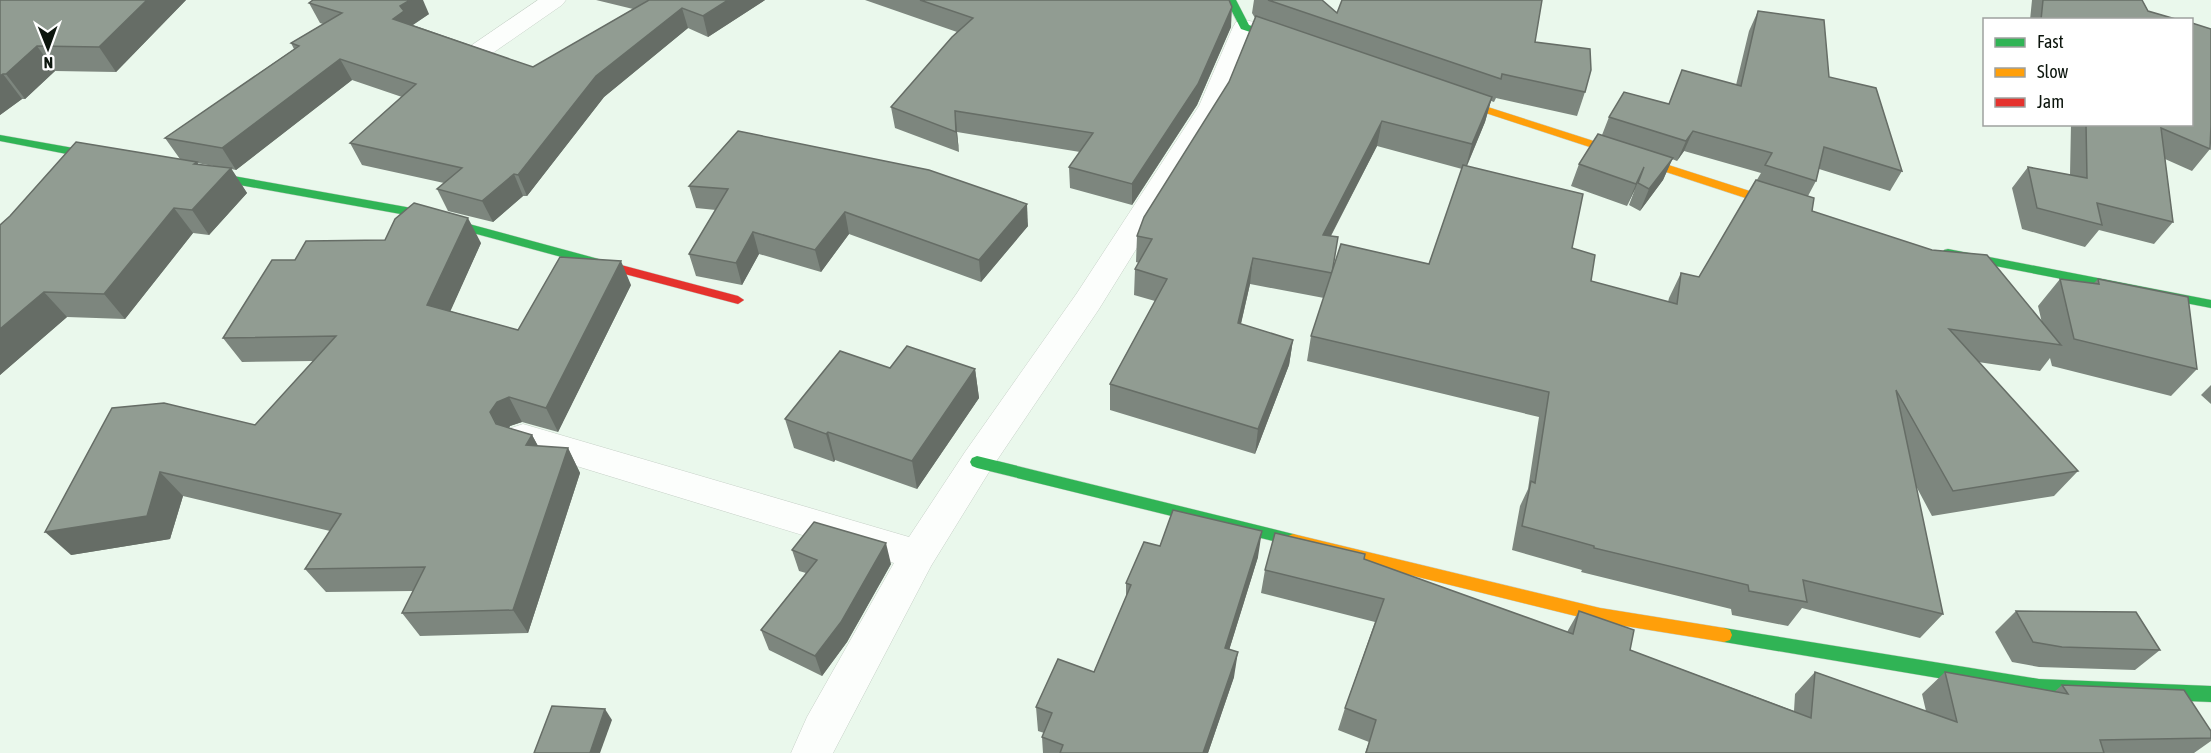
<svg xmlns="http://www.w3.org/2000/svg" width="2211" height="753" font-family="'Asap Condensed',sans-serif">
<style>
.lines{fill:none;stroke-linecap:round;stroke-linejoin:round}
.street-casing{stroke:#c6d0c7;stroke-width:1}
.fast-casing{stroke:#c6d0c7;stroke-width:1}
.slow-casing{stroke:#c6d0c7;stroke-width:1}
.jam-casing{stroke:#c6d0c7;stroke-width:1}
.street{fill:#fcfefc;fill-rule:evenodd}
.fast{fill:#30b455;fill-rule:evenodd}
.slow{fill:#ff9f0a;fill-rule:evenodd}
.jam{fill:#e5322d;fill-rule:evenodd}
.wall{fill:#7d867e;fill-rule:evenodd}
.shaded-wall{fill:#666d66}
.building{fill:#919c92;stroke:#666d66;stroke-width:1.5}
</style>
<rect width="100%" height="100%" fill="#eaf8ec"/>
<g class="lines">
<defs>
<g id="street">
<path d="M538 0H566L562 5 487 57 478 60 469 57 465 52 469 47Z"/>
<path d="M1245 20 1254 22 1257 27 1225 106 1099 309 989 472 931 566 833 753H791L807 717 894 563 511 446 506 437 511 428 523 424 909 537 965 452 1077 293 1199 106 1233 27 1236 22Z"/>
</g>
<g id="fast">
<path d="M1226 0H1236L1249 25 1298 43 1293 46 1241 29Z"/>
<path d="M0 135 113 155 119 159 113 163 0 141Z"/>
<path d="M194 169 406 207 606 261 612 265 606 269 406 215 190 176 188 173Z"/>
<path d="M1948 249 2211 300V308L1944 256 1942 253 1944 250Z"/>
<path d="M977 456 1293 534 1298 536 1301 540 1298 544 1293 546 977 468 972 466 970 462 972 458Z"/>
<path d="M1724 628 2039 679 2211 686V702L2039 695 1724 642 1718 640 1716 635 1718 630Z"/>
</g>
<g id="slow">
<path d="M1447 94 1793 205 1795 208 1793 211H1785L1443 99 1442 97Z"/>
<path d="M1293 534 1600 608 1724 628 1730 630 1732 635 1730 640 1724 642 1600 622 1293 546 1288 544 1285 540 1288 536Z"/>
</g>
<path id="jam" d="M606 261 738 296 744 300 738 304 602 268 600 265Z"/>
</defs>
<!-- street casing -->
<use href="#street" class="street-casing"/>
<!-- fast casing -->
<use href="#fast" class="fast-casing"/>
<!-- slow casing -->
<use href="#slow" class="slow-casing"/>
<!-- jam casing -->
<use href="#jam" class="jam-casing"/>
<!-- street -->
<use href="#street" class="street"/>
<!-- fast -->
<use href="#fast" class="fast"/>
<!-- slow -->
<use href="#slow" class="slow"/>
<!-- jam -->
<use href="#jam" class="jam"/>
</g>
<!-- wall -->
<g class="wall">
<path d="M0 0H186L116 72 55 71 25 99H22L0 115Z"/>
<path d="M596 0H765L708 37 688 28 604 97 527 196H523L493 222 448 211 437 189 444 183 362 165 350 143 402 97 352 80 236 170 231 169 247 193 209 235 193 233 125 319 67 317 0 375V225L180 159 165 138 294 49 291 43 323 24 320 23 309 3 429 14 413 25 533 67 633 9ZM197 163 219 167 198 164Z"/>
<path d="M865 0H1229L1231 27 1197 105 1132 205 1070 188 1069 167 1080 152 957 132 959 152 895 128 891 107 957 32Z"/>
<path d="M1254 0H1322L1337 13 1535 42 1585 92 1577 116 1496 98 1494 102 1491 101 1485 122 1467 166 1572 248 1591 281 1668 302 1669 298 1681 273 1699 277 1761 173 1684 151 1677 161 1672 159 1663 180 1640 211 1629 205 1635 189 1627 206 1571 186 1579 164 1602 135 1609 117 1669 104 1736 85 1749 31 1758 11 1829 77 1902 171 1890 191 1819 169 1816 181 1808 196 1812 211 2042 323 2038 306 2060 279 2094 283 2098 279 2197 369 2171 396 2052 366 2050 358 2040 371 1978 362 2078 471 2054 496 1932 516 1916 486 1943 614 1920 638 1802 608 1788 626 1732 615 1731 609 1581 572 1582 570 1512 550 1520 506 1528 489 1539 417 1307 361 1311 336 1324 298 1250 284 1241 324 1293 340 1289 365 1255 454 1110 410V384L1155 301 1134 295 1135 269 1139 263 1136 262 1137 236 1229 82 1255 18 1252 13ZM1377 146 1462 169 1429 264 1331 275 1338 237 1331 236Z"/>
<path d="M2032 0H2142L2148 11 2179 20H2030Z"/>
<path d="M2071 124H2192L2210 149 2192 171 2165 159 2173 222 2154 244 2099 230 2085 247 2022 229 2012 188 2028 167 2070 175Z"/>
<path d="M738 131 1028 226 981 282 849 234 821 272 759 254 742 285 696 276 689 254 716 210 696 208 689 186Z"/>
<path d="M481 243 450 311 518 330 631 285 558 432 522 422 510 426 509 428 532 435 538 446 568 448 580 473 528 633 420 636 402 613 413 591 326 592 305 569 330 531 183 496 170 539 71 555 112 408 255 425 313 361 242 362 223 338 295 260Z"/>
<path d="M890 368 975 369 979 398 917 489 835 460 834 462 794 448 785 419Z"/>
<path d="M2211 385V404L2201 395Z"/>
<path d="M1160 546 1258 557 1229 650 1234 677 1208 753H1043L1042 737 1044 733 1038 731 1036 707 1094 672 1126 597V583Z"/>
<path d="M792 550 891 564 847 642 822 676 769 650 761 630 806 573 799 571Z"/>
<path d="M1364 559 1567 632 1579 611 1630 650 1794 711 1795 694 1815 672 1926 711 1922 694 1945 672 2054 692 2062 685 2211 731V741L2194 753H1365L1369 742 1338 730 1345 708 1375 622 1261 593 1265 570Z"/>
<path d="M2016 611 2160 650 2135 670 2039 667 2012 662 1995 632Z"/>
</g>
<!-- shaded-wall -->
<g class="shaded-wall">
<path d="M147 0H186L116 72 99 47Z"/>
<path d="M410 0H423L429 14 411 26 393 19 400 6Z"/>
<path d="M728 0H765L708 37 703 16Z"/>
<path d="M1232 7 1231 27 1197 105 1132 205V184Z"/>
<path d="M682 8 688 28 604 97 527 196 518 175 596 76Z"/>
<path d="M37 46 55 71 25 99 6 74Z"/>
<path d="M340 59 352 80 236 170 222 148Z"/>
<path d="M3 74 22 99 0 115V76Z"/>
<path d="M1492 97 1485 122 1465 170 1472 144Z"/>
<path d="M955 111 957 132 959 152 956 132Z"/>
<path d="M1382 121 1377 146 1318 260 1323 235Z"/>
<path d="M1693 131 1684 151 1677 161 1686 141Z"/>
<path d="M1673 158 1663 180 1640 211 1649 189Z"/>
<path d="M197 162 213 187 231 168 247 193 209 235 192 210 194 164Z"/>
<path d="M1644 167 1635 189 1627 206 1636 184Z"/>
<path d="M514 174 523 196 493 222 482 201Z"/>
<path d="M1027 204 1028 226 981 282 979 260Z"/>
<path d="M174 208 193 233 125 319 104 294Z"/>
<path d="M845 212 849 234 821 272 815 250Z"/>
<path d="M468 218 481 243 442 330 427 305Z"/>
<path d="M753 232 759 254 742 285 736 263Z"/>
<path d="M1253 258 1250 284 1235 349 1238 323Z"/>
<path d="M621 261 631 285 558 432 546 408Z"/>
<path d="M44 292 67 317 0 375V329Z"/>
<path d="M1293 340 1289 365 1255 454 1258 429Z"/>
<path d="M975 369 979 398 917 489 912 461Z"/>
<path d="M509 397 522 422 510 426 504 436 510 448 490 412 497 402Z"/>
<path d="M828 432 835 460 834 462 826 434Z"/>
<path d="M532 435 545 459 526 445Z"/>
<path d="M568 448 580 473 528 633 513 610Z"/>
<path d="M160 472 183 496 170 539 71 555 45 532Z"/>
<path d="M1262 531 1258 557 1222 673 1225 648Z"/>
<path d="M886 543 891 564 847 642 822 676 815 656Z"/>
<path d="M1238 652 1234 677 1208 753H1203Z"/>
<path d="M605 709 612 720 600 753H590Z"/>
</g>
<!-- building -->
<g class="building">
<path d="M0 0H147L99 47 37 46 6 74H3L0 76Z"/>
<path d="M313 0H410L400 6 404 11 393 19 533 67 649 0H728L703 16 682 8 596 76 518 175 514 174 482 201 437 189 462 168 350 143 416 84 340 59 222 148 165 138 299 46 291 43 342 13 309 3Z"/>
<path d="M920 0H1229L1232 7 1198 84 1132 184 1069 167 1093 133 955 111 956 132 891 107 952 37 973 18Z"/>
<path d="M1268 0H1322L1337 13 1342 0H1542L1535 42 1590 49 1591 70 1585 92 1502 74 1501 79Z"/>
<path d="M2043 0H2142L2148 11 2179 20H2041Z"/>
<path d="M1758 11 1824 20 1829 77 1876 88 1902 171 1824 147 1816 181 1765 165 1772 153 1693 131 1686 141 1609 117 1624 92 1669 104 1682 70 1741 86Z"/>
<path d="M1256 16 1492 97 1472 144 1382 121 1323 235 1338 237 1332 273 1253 258 1238 323 1293 340 1258 429 1110 384 1167 279 1135 269 1152 239 1137 236 1144 217 1229 82Z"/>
<path d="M2192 23 2211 29V125L2210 149 2161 128 2173 222 2097 203 2102 225 2037 208 2028 167 2087 178 2086 124H2192Z"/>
<path d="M738 131 929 170 1027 204 979 260 845 212 815 250 753 232 736 263 689 254 728 189 689 186Z"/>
<path d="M1598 134 1673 158 1649 189 1638 183 1644 167 1636 184 1579 164Z"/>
<path d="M76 142 197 162 194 164 231 168 192 210 174 208 104 294 44 292 0 329V225L10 216Z"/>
<path d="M1463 165 1583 194 1572 248 1595 255 1591 281 1677 304 1681 273 1699 277 1756 180 1814 198 1812 211 1932 250 1987 255 2061 345 1949 329 2078 471 1953 491 1896 390 1943 614 1803 580 1807 602 1749 591 1748 585 1594 548V546L1522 526 1531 481 1535 483 1549 392 1311 336 1341 244 1429 264Z"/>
<path d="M414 203 468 218 427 305 518 330 560 257 621 261 546 408 509 397 497 402 490 412 496 424 532 435 526 445 568 448 513 610 402 613 425 567 305 569 341 514 160 472 147 516 45 532 112 408 164 403 255 425 336 336 223 338 272 260H295L306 241 385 240 395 219Z"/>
<path d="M2060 279 2099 284 2098 279 2188 297 2197 369 2074 339Z"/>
<path d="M907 346 975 369 912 461 828 432 826 434 785 419 840 351 890 368Z"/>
<path d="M1173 510 1262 531 1225 648 1238 652 1203 753H1060L1063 745 1042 737 1052 713 1036 707 1058 659 1094 672 1131 585 1126 583 1144 542 1160 546Z"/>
<path d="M814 522 886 543 841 622 815 656 761 630 817 560 792 550Z"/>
<path d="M1275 533 1365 554 1364 559 1573 634 1579 611 1634 630 1630 650 1811 718 1815 672 1957 722 1945 672 2068 694 2062 685 2184 690 2211 731V738L2100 740 2104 753H1366L1376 720 1345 708 1384 599 1265 570Z"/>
<path d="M2016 611 2136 612 2160 650 2062 647 2033 642Z"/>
<path d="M552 706 605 709 590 753H534Z"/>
</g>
<!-- legend -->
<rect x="1983" y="18" width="210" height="108" fill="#ffffff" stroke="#9ea19e" stroke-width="1.5"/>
<rect x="1995" y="38" width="30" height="9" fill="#30b455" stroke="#9ea19e" stroke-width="1.5"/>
<text x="2037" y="48" font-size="18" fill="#0c150d">Fast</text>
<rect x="1995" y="68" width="30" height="9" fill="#ff9f0a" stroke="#9ea19e" stroke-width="1.5"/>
<text x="2037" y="78" font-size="18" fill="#0c150d">Slow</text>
<rect x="1995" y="98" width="30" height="9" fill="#e5322d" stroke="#9ea19e" stroke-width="1.5"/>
<text x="2037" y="108" font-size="18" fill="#0c150d">Jam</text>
<!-- north arrow -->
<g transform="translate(48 48) rotate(179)" stroke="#ffffff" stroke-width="4.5" paint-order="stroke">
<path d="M0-4.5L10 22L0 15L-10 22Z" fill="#0c150d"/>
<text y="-9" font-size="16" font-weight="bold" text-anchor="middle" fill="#0c150d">N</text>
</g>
</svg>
